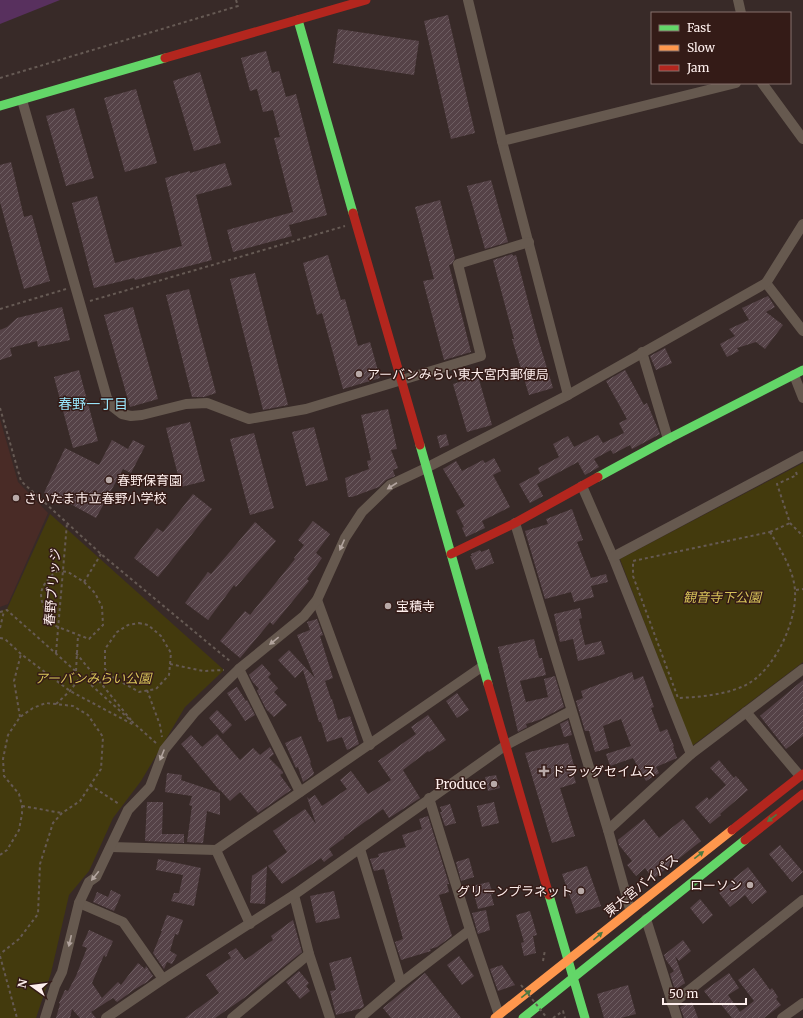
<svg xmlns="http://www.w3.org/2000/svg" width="803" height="1018" font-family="Merriweather,'Noto Sans JP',serif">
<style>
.built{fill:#492b26}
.park{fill:#433a0d}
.water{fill:#58305e}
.building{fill:url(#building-hatch)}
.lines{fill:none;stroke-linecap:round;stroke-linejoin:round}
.path{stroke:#665a54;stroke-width:2;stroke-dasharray:3 3;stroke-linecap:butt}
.street{stroke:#66594f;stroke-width:10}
.fast{stroke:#63d668;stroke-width:9}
.slow{stroke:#ff974d;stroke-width:9}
.jam{stroke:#b3261e;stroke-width:9}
.path-bridge{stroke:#665a54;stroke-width:2;stroke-dasharray:3 3;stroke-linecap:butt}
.oneway{fill:#b2a49e}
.oneway2{fill:#4c7840}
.poi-dot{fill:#b9aaa8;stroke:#341b17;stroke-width:1.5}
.labels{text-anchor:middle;stroke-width:3;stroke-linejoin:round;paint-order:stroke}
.poi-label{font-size:13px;fill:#feefed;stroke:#341b17;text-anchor:start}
.street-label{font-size:13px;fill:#feefed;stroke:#341b17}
.park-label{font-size:13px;font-style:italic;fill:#d7c259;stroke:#341b17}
.neighbourhood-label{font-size:14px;fill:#98e4f9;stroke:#341b17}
</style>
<defs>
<pattern id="building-hatch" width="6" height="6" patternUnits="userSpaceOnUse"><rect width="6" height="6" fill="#554247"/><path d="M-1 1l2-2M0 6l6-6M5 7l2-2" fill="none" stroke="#6e5e62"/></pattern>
</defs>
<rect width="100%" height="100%" fill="#382a28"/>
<!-- built -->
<path class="built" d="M0 419 18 482 48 513 8 604 0 607Z"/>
<!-- park -->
<g class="park">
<path d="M803 463V662L692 746 620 559Z"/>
<path d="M50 514 224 670 185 707 141 781 113 818 89 871 69 895 51 973 36 1018H0V611L7 609Z"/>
</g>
<!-- water -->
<path class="water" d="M0 0H60L0 24Z"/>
<!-- building -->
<g class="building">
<path d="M448 15 475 133 451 139 424 21Z"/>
<path d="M338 29 419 41 414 75 333 63Z"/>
<path d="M266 51 272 73 279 71 286 97 296 94 327 215 289 225 292 236 233 252 227 230 293 212 274 138 280 137 273 110 263 112 257 89 250 91 241 58Z"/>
<path d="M200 72 221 143 194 151 173 81Z"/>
<path d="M136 89 157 163 125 172 104 98Z"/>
<path d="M74 108 94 178 66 186 46 116Z"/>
<path d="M11 162 24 217 32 215 50 281 24 289 0 202V165Z"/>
<path d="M225 163 232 185 196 195 212 260 135 280 134 278 94 288 72 203 97 196 115 263 182 246 165 178 190 171V173Z"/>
<path d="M491 180 508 242 485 249 467 186Z"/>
<path d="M440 200 455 258 452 264 449 265 471 352 444 360 423 281 434 279 415 207Z"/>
<path d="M512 254 513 256 516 255 536 332 553 388 529 395 512 339H514L493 260Z"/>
<path d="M328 255 341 300 345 299 358 346 370 342 380 378 343 389 322 313 317 315 303 263Z"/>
<path d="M255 273 288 405 263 410 230 279Z"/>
<path d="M189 289 216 393 204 397H192L166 295Z"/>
<path d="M768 296 775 307 766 312 783 325 765 349 756 342 737 348 739 351 727 357 720 344 735 336 729 329 749 320 742 308Z"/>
<path d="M62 307 70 340 38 347 37 341 10 348 12 356 0 360V330L7 327 17 318Z"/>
<path d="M133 307 158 399 130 407 104 315Z"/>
<path d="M665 348 672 363 656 370 650 356Z"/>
<path d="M79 370 98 441 73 448 54 377Z"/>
<path d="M625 370 644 405 647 403 660 434 632 449 630 445 613 454 611 450 594 459 599 467 585 475 578 462 537 484 543 496 530 503 519 484 540 473 538 468 559 457 553 444 568 436 574 447 598 435 603 443 624 433 619 423 627 419 606 381Z"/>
<path d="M478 376 492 425 467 432 453 384Z"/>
<path d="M388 409 397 449 391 450 398 468 393 470 395 476 386 480 379 487 352 497H348L345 478 369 469 367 461 371 460 361 415Z"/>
<path d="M190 422 205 481 181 487 166 428Z"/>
<path d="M314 427 328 480 306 486 292 432Z"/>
<path d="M254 433 274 508 250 515 230 439Z"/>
<path d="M446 434 449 445 440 448 437 436Z"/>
<path d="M112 440 128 449 133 440 145 446 131 473 123 469 96 518 67 502 66 504 44 493 65 448 99 465Z"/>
<path d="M494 458 501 471 493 475 510 507 482 521 485 528 466 537 462 528 464 527 456 511 465 506 443 469 456 461 462 471 483 460 485 463Z"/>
<path d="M193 494 212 509 158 577 134 558 157 528 163 532Z"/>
<path d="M572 509 583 540 577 542 591 578 606 574 608 582 591 586 594 597 574 602 571 592 545 599 525 531 548 524 546 519Z"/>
<path d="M313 521 330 534 316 553 322 558 307 579 309 581 273 625 270 622 240 658 220 641 245 611 250 615 295 559 294 558 304 545 298 540Z"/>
<path d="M255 522 276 541 236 587 234 585 208 620 185 603 208 572 211 574Z"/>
<path d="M489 549 494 563 476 570 470 556H472L471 554 480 550 481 552Z"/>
<path d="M580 608 582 618 579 619 585 645 601 641 605 654 578 661 573 639 560 642 554 614Z"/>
<path d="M317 619 323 635 320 636 333 678 325 681 331 699H332L338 720 350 716 359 744 347 750 342 737 327 742 321 722H319L303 670 295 678 278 660 289 650 315 678 297 635 310 630 307 622Z"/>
<path d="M534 639 539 658H542L546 675 520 681 526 702 548 697 544 679 555 676 564 707 539 720 526 724 527 727 518 732 498 647Z"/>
<path d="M262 664 271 674 268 677 278 688 274 692 287 705 274 717 266 709 257 691 259 689 252 681 249 675Z"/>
<path d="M632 672 634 680 643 676 654 707 651 708 660 732 667 729 674 746 673 747 677 758 656 767 659 773 646 781 633 758 610 766 606 754 631 746 621 719 603 726 609 748 595 752 589 731H585L576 701 583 698 581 691Z"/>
<path d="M803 680V736L786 749 760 716Z"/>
<path d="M237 687 246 701 247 700 255 715 245 721 227 693Z"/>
<path d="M457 693 469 710 457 718 446 701Z"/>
<path d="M217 710 232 725 223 734 209 718Z"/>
<path d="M428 715 446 740 429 752 428 751 403 770 420 798 389 818 383 809 352 831 344 837V838L329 849 333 855 324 862 321 858 282 884 268 866 287 852 273 831 305 809 316 824 307 797 309 799 315 795 322 806 347 789 340 780 351 771 368 794 391 780 378 761 416 734 411 727Z"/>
<path d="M568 720 572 735 564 737 560 724Z"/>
<path d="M217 734 240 760 253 748 260 755 270 747 274 754 269 758 283 772V773L280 775 291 790 258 813 240 792 230 801 220 790V791L181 744 191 735 202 747Z"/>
<path d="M301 736 311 762 310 763 314 773 313 775 303 782 298 767 296 768 285 743Z"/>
<path d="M568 743 574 766 571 767 576 783 560 788 575 836 552 843 525 753Z"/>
<path d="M719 760 734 778 736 776 748 790 720 814 721 815 710 824 695 807 707 797 709 800 726 785 710 768Z"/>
<path d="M167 773 182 775 181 780 220 793V815L207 811 203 843 187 842 192 806 189 805 192 796 165 792Z"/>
<path d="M496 775 500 788 488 791 485 777Z"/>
<path d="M147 802H163L162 834H184V843L145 841Z"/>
<path d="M494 802 499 823 482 827 477 806Z"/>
<path d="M450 804 456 823 445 826 440 812H442L440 807Z"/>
<path d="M428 816 449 884H447L449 892 439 895 452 936 437 947 430 949 431 951 401 960 395 942 403 939 384 869 374 871 370 859 379 857 378 854 406 847 402 835 422 829 419 819Z"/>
<path d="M644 819 659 838 683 819 701 841 653 879 645 868 636 876 627 865 632 861 619 845 618 840Z"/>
<path d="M780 845 803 872 792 882 769 854Z"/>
<path d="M469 858 474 877 461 881 456 862Z"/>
<path d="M158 859 201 868 194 906 171 901 174 893H179L183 875 156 870Z"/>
<path d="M267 866 265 904 250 903 252 876Z"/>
<path d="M587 866 601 906 576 914 562 874Z"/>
<path d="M748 867 767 892 752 904 745 895 730 907 719 893 734 881 733 879Z"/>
<path d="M489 882 493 894H491L494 905 478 909 472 886Z"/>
<path d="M111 890 121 895 114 911 93 902 97 892 108 897Z"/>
<path d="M334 891 340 918 316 923 310 896Z"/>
<path d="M700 899 713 915 703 924 690 908Z"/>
<path d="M486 910 490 930 478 934 472 913Z"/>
<path d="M530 911 537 935 533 936 536 953 524 956 521 943 524 942 516 915Z"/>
<path d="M167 915 183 920 178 935 175 934 170 951 177 955 172 964 167 962 164 969 153 953 162 931H161Z"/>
<path d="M293 920 302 952 244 998 215 1018H185L219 993 206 975 231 958 228 953 236 948 245 960 273 940 271 936Z"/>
<path d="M89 930 113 941 106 957 104 955 92 983 102 998 118 982 121 985 138 963 145 969 146 966 153 976 147 982 135 989 117 1002 113 998 91 1012 96 1018H80L72 1009 70 1018H56L60 1004 59 1003 65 990 68 991 76 976 87 948 82 946Z"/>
<path d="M683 940 691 951 679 961 675 956 685 983 675 990 670 974 674 971 666 960 664 955Z"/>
<path d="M459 956 474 976 462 985 447 965Z"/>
<path d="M351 957 364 1006 362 1008 336 1015 330 991 336 990 329 963Z"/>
<path d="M502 965 515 985 498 991 490 969Z"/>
<path d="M754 968 770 990 772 988 778 997 776 999 781 1005 764 1018H732L719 1002 715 1005 704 991 729 973 739 988 728 995 740 1012 754 1001 738 980Z"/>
<path d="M299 971 309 983 306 986 310 991 300 999 286 982Z"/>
<path d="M425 973 461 1018H391L383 1008Z"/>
<path d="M628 985 636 1014 621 1018H604L597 994Z"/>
<path d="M692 1002 698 1018H684L680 1007Z"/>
</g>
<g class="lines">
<!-- path -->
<g class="path">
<path d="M0 78 238 6 236 0"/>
<path d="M90 301 345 226"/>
<path d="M0 309 66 289"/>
<path d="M0 408 21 481 101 554 231 662"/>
<path d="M796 472 797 475 777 484 790 523 803 536"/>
<path d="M770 532C780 549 794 570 795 591 797 622 774 672 744 686 723 695 701 697 678 698L633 576V561Z"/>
<path d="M770 532 790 523"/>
<path d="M57 571 68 572 84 582 95 593 102 607 103 625 89 639 53 625C40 600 33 591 57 571Z"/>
<path d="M84 582 101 554"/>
<path d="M796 590 803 589"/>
<path d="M0 612 7 610 156 743"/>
<path d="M139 623 148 625 161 636 171 653 169 675 156 689 139 692 111 676 105 669V649L117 632 128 625Z"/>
<path d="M0 628 4 611"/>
<path d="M0 638 5 639 21 654 70 691 134 725"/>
<path d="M76 653 131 720"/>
<path d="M170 664 203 671 224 670"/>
<path d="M76 671 78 635"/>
<path d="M147 690 160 725 162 737"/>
<path d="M56 704 70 691 81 676"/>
<path d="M20 717 14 681 21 654"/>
<path d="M90 785 119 804"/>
<path d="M22 806 62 813"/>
<path d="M0 855 7 850 19 830 22 814V806L19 794 4 776 3 759 8 735 20 717 33 708 46 703 73 706 88 715 103 737 101 769 80 801 62 813 53 823 40 864 38 914 19 939 0 954"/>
<path d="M0 956 17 1018"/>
<path d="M543 961 545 950"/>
<path d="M553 1018 563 1011 565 1018"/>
</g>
<!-- street -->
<g class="street">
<path d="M468 0 502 141 568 395"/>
<path d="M738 0 741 13"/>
<path d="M762 83 803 139"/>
<path d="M22 100 107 398 113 407 122 414 131 416 142 415 186 404 207 403 249 419 306 409 481 356 458 264 529 242"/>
<path d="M502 141 736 83"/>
<path d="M766 283 803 331"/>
<path d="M642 352 668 439"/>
<path d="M794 375 803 398"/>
<path d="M582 486 613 557 691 754"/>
<path d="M515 523 608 830 630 909"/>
<path d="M613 557 803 456"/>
<path d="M317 600 370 745"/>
<path d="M239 669 300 792"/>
<path d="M746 712 800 776"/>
<path d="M429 798 470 930 499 1015"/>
<path d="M608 830 691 754 803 669"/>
<path d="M111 847 216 850 483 666"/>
<path d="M360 849 401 983"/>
<path d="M216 850 250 924"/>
<path d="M294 895 309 954 330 1018"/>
<path d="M79 903 123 922 163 979"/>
<path d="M646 919 677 1018"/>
<path d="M672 1004 803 900"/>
<path d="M45 1018 55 986 62 972 79 903 89 882 96 877 128 810 150 787 164 750 194 713 239 669 304 616 317 600 345 538 362 512 390 485 426 468 568 395 766 283 803 224"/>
<path d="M106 1018 163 979 294 895 506 745 571 711"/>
<path d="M232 1018 309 954"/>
<path d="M360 1018 401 983 470 930"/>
<path d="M782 1018 803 1003"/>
</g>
<!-- fast -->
<g class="fast">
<path d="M298 20 353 213"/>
<path d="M0 106 165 58"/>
<path d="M420 445 488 684"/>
<path d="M598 477 668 439 803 370"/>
<path d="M549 895 585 1018"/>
<path d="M523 1018 745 840"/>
</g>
<!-- slow -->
<path class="slow" d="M495 1018 732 830"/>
<!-- jam -->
<g class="jam">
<path d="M165 58 366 0"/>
<path d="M353 213 420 445"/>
<path d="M451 554 515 523 598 477"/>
<path d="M488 684 549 895"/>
<path d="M732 830 803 774"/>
<path d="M745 840 803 794"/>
</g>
<!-- path-bridge -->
<g class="path-bridge">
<path d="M56 653 67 523"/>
<path d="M521 985 547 1018"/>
</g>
</g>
<!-- one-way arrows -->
<defs><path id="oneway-solid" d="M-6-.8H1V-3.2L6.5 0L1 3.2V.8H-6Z"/></defs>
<g class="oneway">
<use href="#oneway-solid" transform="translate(392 486) rotate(147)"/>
<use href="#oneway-solid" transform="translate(342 545) rotate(114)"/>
<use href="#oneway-solid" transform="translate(274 641) rotate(141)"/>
<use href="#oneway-solid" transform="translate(162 755) rotate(112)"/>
<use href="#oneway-solid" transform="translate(95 876) rotate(129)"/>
<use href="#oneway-solid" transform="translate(70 941) rotate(103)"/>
</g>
<g class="oneway2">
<use href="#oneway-solid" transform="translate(772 818) rotate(142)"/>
<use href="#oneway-solid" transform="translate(699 855) rotate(-38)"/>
<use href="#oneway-solid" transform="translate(598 936) rotate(-40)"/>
<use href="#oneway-solid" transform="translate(526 994) rotate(-38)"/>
</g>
<!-- markers -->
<g class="poi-dot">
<circle cx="359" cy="374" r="4"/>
<circle cx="109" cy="480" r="4"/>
<circle cx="16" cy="498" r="4"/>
<circle cx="388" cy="606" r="4"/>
<path d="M542 765h4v4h4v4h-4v4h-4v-4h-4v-4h4z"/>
<circle cx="494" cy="784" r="4"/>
<circle cx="750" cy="885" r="4"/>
<circle cx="581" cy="891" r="4"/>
</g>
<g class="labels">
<!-- poi labels -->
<g class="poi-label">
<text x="367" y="379">アーバンみらい東大宮内郵便局</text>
<text x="117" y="485">春野保育園</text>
<text x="24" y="503">さいたま市立春野小学校</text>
<text x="396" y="611">宝積寺</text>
<text x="552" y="776">ドラッグセイムス</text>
<text x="486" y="789" text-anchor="end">Produce</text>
<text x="742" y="890" text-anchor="end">ローソン</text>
<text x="573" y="896" text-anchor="end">グリーンプラネット</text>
</g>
<!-- street labels -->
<g class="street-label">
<text transform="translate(52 587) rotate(-85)" y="5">春野ブリッジ</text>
<text transform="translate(641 885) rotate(-39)" y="5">東大宮バイパス</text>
</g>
<!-- park labels -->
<g class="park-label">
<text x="722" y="602">観音寺下公園</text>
<text x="93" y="683">アーバンみらい公園</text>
</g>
<!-- neighbourhood labels -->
<g class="neighbourhood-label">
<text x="93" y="409">春野一丁目</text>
</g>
</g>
<!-- legend -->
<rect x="651" y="12" width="140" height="72" fill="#341b17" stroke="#85706d"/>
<rect x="659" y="25" width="20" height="6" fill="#63d668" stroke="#85706d"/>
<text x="687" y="32" font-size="12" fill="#feefed">Fast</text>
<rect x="659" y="45" width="20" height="6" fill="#ff974d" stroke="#85706d"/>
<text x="687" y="52" font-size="12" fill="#feefed">Slow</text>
<rect x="659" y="65" width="20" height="6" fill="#b3261e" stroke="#85706d"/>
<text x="687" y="72" font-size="12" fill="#feefed">Jam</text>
<!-- north arrow -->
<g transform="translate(32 986) rotate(284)" stroke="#341b17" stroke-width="3" paint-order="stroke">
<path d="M0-3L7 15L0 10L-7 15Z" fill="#feefed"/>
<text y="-6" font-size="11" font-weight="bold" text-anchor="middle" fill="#feefed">N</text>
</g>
<!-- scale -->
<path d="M663 998v6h83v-6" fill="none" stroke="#feefed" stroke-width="2"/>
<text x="669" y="998" font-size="12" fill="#feefed" stroke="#341b17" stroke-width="3" paint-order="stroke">50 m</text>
</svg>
